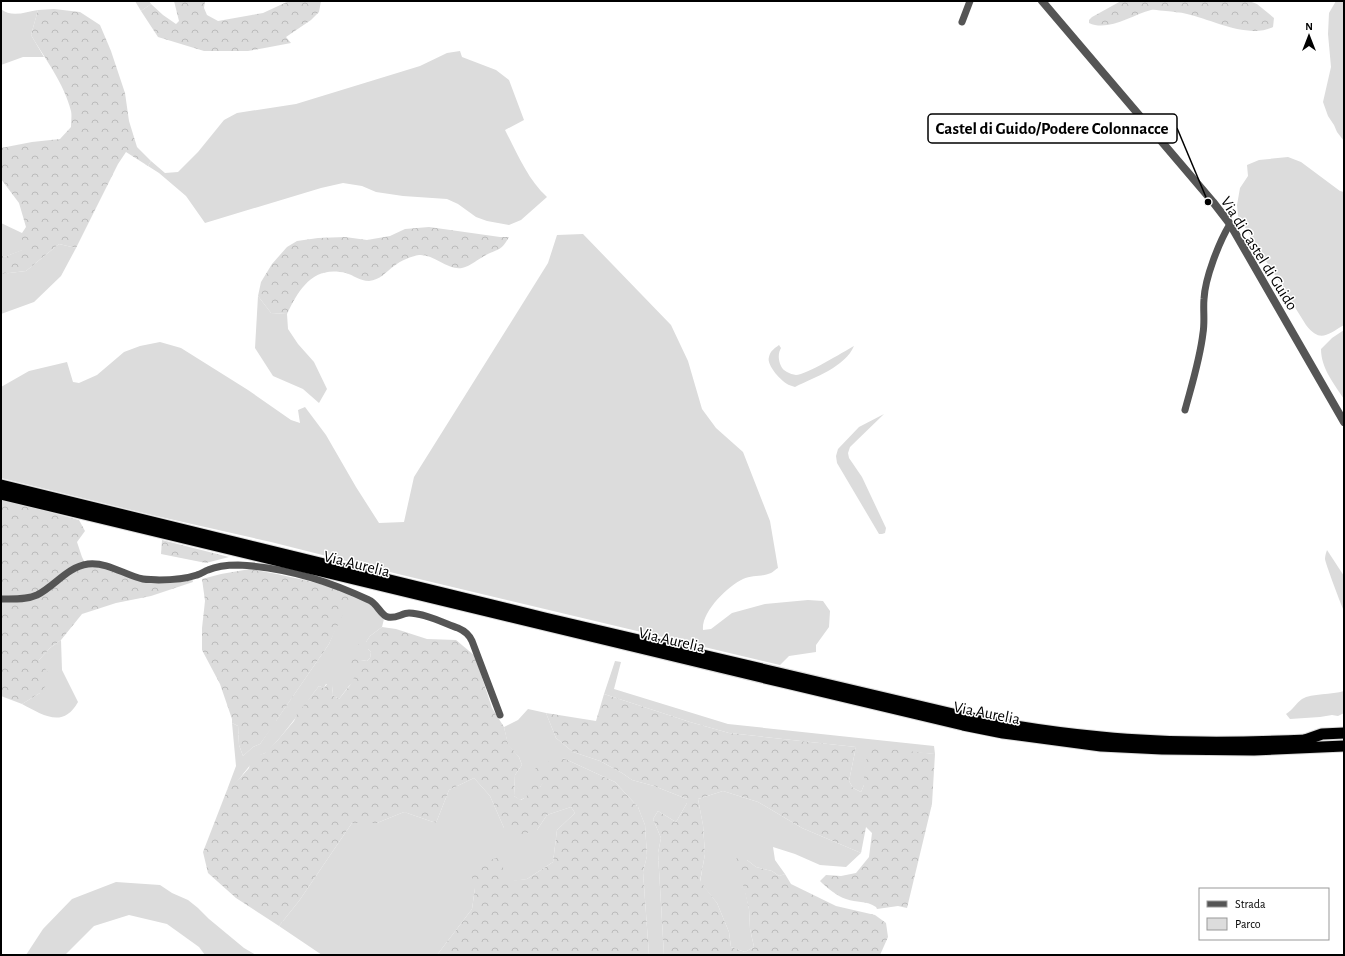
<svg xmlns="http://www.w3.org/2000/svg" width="1345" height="956" font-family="'Alegreya Sans',sans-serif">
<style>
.green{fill:#dcdcdc}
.forest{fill:url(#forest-crowns)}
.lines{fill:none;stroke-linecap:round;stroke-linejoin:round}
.trunk-casing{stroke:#dbdbdb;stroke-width:13}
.minor{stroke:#555;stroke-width:7}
.tertiary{stroke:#555;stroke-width:8}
.trunk{stroke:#000;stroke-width:11}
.labels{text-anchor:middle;stroke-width:3;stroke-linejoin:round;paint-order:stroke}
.street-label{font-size:16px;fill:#000;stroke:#fff}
.leader{fill:none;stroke:#000;stroke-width:1.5}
.callout-dot{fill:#000;stroke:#fff;stroke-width:1.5}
.callout{fill:#fff;stroke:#000;stroke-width:1.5}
.callout-label{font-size:17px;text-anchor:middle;font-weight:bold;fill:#000}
</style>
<defs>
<pattern id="forest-crowns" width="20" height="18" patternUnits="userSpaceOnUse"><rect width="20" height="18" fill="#dcdcdc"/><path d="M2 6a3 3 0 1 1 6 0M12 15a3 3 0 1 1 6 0" fill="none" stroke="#bbb"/></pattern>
</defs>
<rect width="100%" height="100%" fill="#fff"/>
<!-- green -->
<g class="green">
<path d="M135 1H149L151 4 141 11Z"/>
<path d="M1336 1H1344V141L1337 132 1334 125 1328 116 1323 102 1331 67 1328 34 1329 13Z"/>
<path d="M1 9C11 18 26 12 38 10L31 35 44 57H23L1 65Z"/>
<path d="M460 51 462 57 496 70 509 80 524 120 505 130C517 153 528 180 547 197L521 220 509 225 487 221 476 217 458 204 447 199 403 196 376 192 362 186 343 183 321 188 205 223 186 196 159 173 148 166 151 161 165 173 178 172 198 152 224 120 237 113 296 104 420 66 447 53Z"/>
<path d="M1288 157 1301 162 1340 191 1344 192V325C1327 335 1320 343 1306 325L1238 216 1237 205 1240 188 1248 176 1247 165 1259 160Z"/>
<path d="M1 223 22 233 23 250 4 257 1 255Z"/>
<path d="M583 234 671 325 688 361 702 409 716 428 743 452 770 521 778 568C776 569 773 572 771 573 762 577 752 575 743 579 728 586 701 612 703 630L711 629 732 613 765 604 808 600 823 601 830 611 829 627 816 645V652L789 656 780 665 398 574 271 542 152 515 1 478V387L29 371 67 362 73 382 79 383 97 375 124 352 140 346 160 342 181 348 248 390 291 420 300 423 298 410 305 407 326 435 356 487 379 523 404 522 414 477 548 263 557 235Z"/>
<path d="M59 244 76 248 61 276 34 302 1 314V274L26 271Z"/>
<path d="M258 296 271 313 287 314 288 329 298 344 314 362 327 389 319 403 303 389 273 376 255 348Z"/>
<path d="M1344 330V399C1334 384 1321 368 1321 349L1332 338Z"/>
<path d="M779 345 781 348C778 353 778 360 781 366 783 371 790 374 796 375 806 375 843 352 854 346 845 367 815 377 795 387 793 386 791 386 789 385 782 382 766 365 769 357 770 351 775 348 779 345Z"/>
<path d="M884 414 850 447 848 453 849 458 862 477 886 528 885 533 882 534H879L837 463 836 456 838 449 859 427Z"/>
<path d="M1327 550 1344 576V611C1342 608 1325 562 1325 559 1325 556 1326 553 1327 550Z"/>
<path d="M350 593 373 604 384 619 382 627 370 636 366 642 368 649 371 652 370 658 367 661 361 660 354 682 349 686 339 699 332 695 333 686 326 684 324 688 319 686C302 708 286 733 267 752 264 754 261 754 259 756 247 766 240 782 227 790L236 766 232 723 238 726 239 745 243 756 253 747 260 744 329 644Z"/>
<path d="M61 640 62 670 78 702C63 729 43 715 22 704L40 693 39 660 50 648Z"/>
<path d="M615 661 621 662 614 689 728 724 934 746 935 754 911 752 864 768V785L861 792 853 788 849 781 856 747 729 733 690 722 604 694Z"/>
<path d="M1344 691V713L1338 716 1332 715 1320 717 1290 719 1286 714C1293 710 1296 703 1302 699 1312 693 1332 695 1344 691Z"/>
<path d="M528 709 546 713 556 738 573 752 600 761 622 773 632 780 654 786 687 799V803L676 822 658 811 653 819 661 838 658 853 664 955H649L643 872 647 856 645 825 638 807 615 782 563 758 540 787 530 791 527 797 520 800 514 796 515 775 522 765 519 757 508 745 504 727 518 720Z"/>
<path d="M474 778 490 796 504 828 537 830 547 815 571 807 575 813 557 830 553 862 527 879 506 882 475 888 472 909 437 955H322L279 926 299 901 352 823H377L404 812 436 823 449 790Z"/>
<path d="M723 791 758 802 802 828 861 853 846 867 820 865 795 854 773 847 775 860 785 874 779 876 772 871 756 867 747 860 744 886 749 909 750 929 754 947 745 952 731 947 729 932 717 903 700 882 705 854 703 825 698 799Z"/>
<path d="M116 882 160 885 172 893 188 900 198 908 209 919 244 948 256 955H205L199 947 167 924 129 915 94 926 65 955H26L43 929 72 899Z"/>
</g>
<!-- forest -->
<g class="forest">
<path d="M174 1H205L204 8 207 15 218 21 263 13 289 1H321L319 12 311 20 286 37 291 43 248 51H204L158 37 141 11 151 4 163 15 176 24 179 21Z"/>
<path d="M1121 1H1249L1257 4 1274 18 1273 27C1248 39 1213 20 1187 14 1180 12 1173 12 1166 11 1161 11 1155 9 1151 10 1132 15 1108 32 1089 23V20L1092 17Z"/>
<path d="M54 9 80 12 100 25 111 51 125 93 129 121 137 147 151 161 148 166 126 152 118 164 76 248 59 244 26 271 1 274V255L4 257 22 250V233L26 227 19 203 1 179V148L32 142 60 139 71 127C71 122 72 115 71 111 64 83 45 59 31 35L38 10Z"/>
<path d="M429 227 500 237H509C501 251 500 248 486 255 478 259 471 266 462 268 449 271 434 254 419 255 412 256 400 261 394 266 386 272 380 280 369 281 360 281 353 275 346 273 313 265 299 289 287 314L271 313 258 296 261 282 272 264 287 247 297 241 318 238 345 237 367 240 390 236 405 229Z"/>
<path d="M1 499 79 520 85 531 77 542 82 557 87 567H104L141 577H166L191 574 193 582 151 596 116 603 82 614 61 640 50 648 39 660 52 678 40 693 22 704 1 696Z"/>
<path d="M162 540 229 557 206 563 161 554Z"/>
<path d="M250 569C284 575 317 582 350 593L348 603 329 644 276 721 279 726 277 731 271 729 260 744 253 747 243 756 239 745 238 726 232 723V719L220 684 202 650V628L205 601 202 579 221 574Z"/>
<path d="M382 627 396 629 427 639 456 640 475 656 492 708 504 727 508 744 519 757 522 765 515 775 514 796 521 800C529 796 530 791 531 782L540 787 543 782 533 776 536 767 550 761 563 758 615 782 638 807 645 825 647 856 643 872 649 955H437L472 909 475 888 469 866 500 857 507 881 527 879 553 862 557 830 575 813 571 807 547 815 537 830 520 835 504 828 490 796 474 778 449 790 436 823 404 812 377 823H352L299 901 279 926 236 898 208 873 203 852 227 790 241 777 249 768 250 763 259 755 265 753 277 741 294 721 297 714 319 686 324 688 330 680 333 686 332 695 339 699 355 679 351 677 346 663 351 658 356 656 361 660 367 661 370 658 371 652 368 649 361 651 357 647 359 643 366 642 370 636Z"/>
<path d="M604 694 690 722 729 733 856 747 849 781 853 788 861 792 864 785V768L870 747 935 754 932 804 907 908 898 906 877 909 876 907C865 900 857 903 846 899 837 896 827 888 820 881L826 875 841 876 856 873 869 857 872 833 866 827 861 853 802 828 758 802 723 791 698 799 703 825 705 854 700 881 717 903 729 932 731 947 745 952 754 947 750 929 749 909 736 856 747 860 756 867 772 871 779 876 785 874 791 884 836 906 875 915 886 923 888 937 880 955H664L658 853 661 838 653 819 658 811 676 822 687 803V799L654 786 632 780 622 773 600 761 573 752 556 738 546 713 596 721Z"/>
</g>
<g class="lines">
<defs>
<g id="trunk">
<path d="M1 485 545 618 966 717C1011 726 1056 733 1101 737 1169 744 1239 743 1307 740"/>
<path d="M1 494 786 683 963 725 1003 733 1101 746 1162 749 1254 750 1344 746"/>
<path d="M1305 740 1322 734 1344 733"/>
</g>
</defs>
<!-- trunk casing -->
<use href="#trunk" class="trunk-casing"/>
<!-- minor -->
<g class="minor">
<path d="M962 22 970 1"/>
<path d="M1185 410C1192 384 1200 359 1203 333 1205 321 1203 310 1204 299 1205 278 1219 242 1230 224"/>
<path d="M1 599C13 599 26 600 37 595 55 586 67 567 88 564 109 562 124 575 143 579 148 580 154 579 159 580 171 580 185 579 197 575 201 574 205 571 208 570 217 566 229 565 238 565 283 567 329 581 369 600 377 603 381 616 388 617 396 619 402 613 409 613 424 613 444 623 458 628 465 631 469 634 472 641L500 715"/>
</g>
<!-- tertiary -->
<path class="tertiary" d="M1042 1 1213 202 1230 224 1344 422"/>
<!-- trunk -->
<use href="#trunk" class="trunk"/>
</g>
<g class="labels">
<!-- street labels -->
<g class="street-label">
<text transform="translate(1260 253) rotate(58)" y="6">Via di Castel di Guido</text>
<text transform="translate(357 563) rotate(14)" y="6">Via Aurelia</text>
<text transform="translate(672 639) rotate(13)" y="6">Via Aurelia</text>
<text transform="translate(987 712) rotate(11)" y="6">Via Aurelia</text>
</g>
</g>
<!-- callouts -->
<path class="leader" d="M1208 202L1177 128"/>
<circle class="callout-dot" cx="1208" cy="202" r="4"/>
<rect class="callout" x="928" y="114" width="249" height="29" rx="4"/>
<g class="callout-label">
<text x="1052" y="134">Castel di Guido/Podere Colonnacce</text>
</g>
<!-- border -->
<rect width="1345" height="956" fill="none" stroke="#000000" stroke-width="4"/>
<!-- legend -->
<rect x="1199" y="888" width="130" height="52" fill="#ffffff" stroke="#999999"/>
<rect x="1207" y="901" width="20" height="6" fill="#555555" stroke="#999999"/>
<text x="1235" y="908" font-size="12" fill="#000000">Strada</text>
<rect x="1207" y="918" width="20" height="12" fill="#dcdcdc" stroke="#999999"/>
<text x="1235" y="928" font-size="12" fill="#000000">Parco</text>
<!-- north arrow -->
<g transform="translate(1309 36)" stroke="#ffffff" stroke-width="3" paint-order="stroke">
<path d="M0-3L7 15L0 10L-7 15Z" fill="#000000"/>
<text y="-6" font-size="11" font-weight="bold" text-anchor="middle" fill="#000000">N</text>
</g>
</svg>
